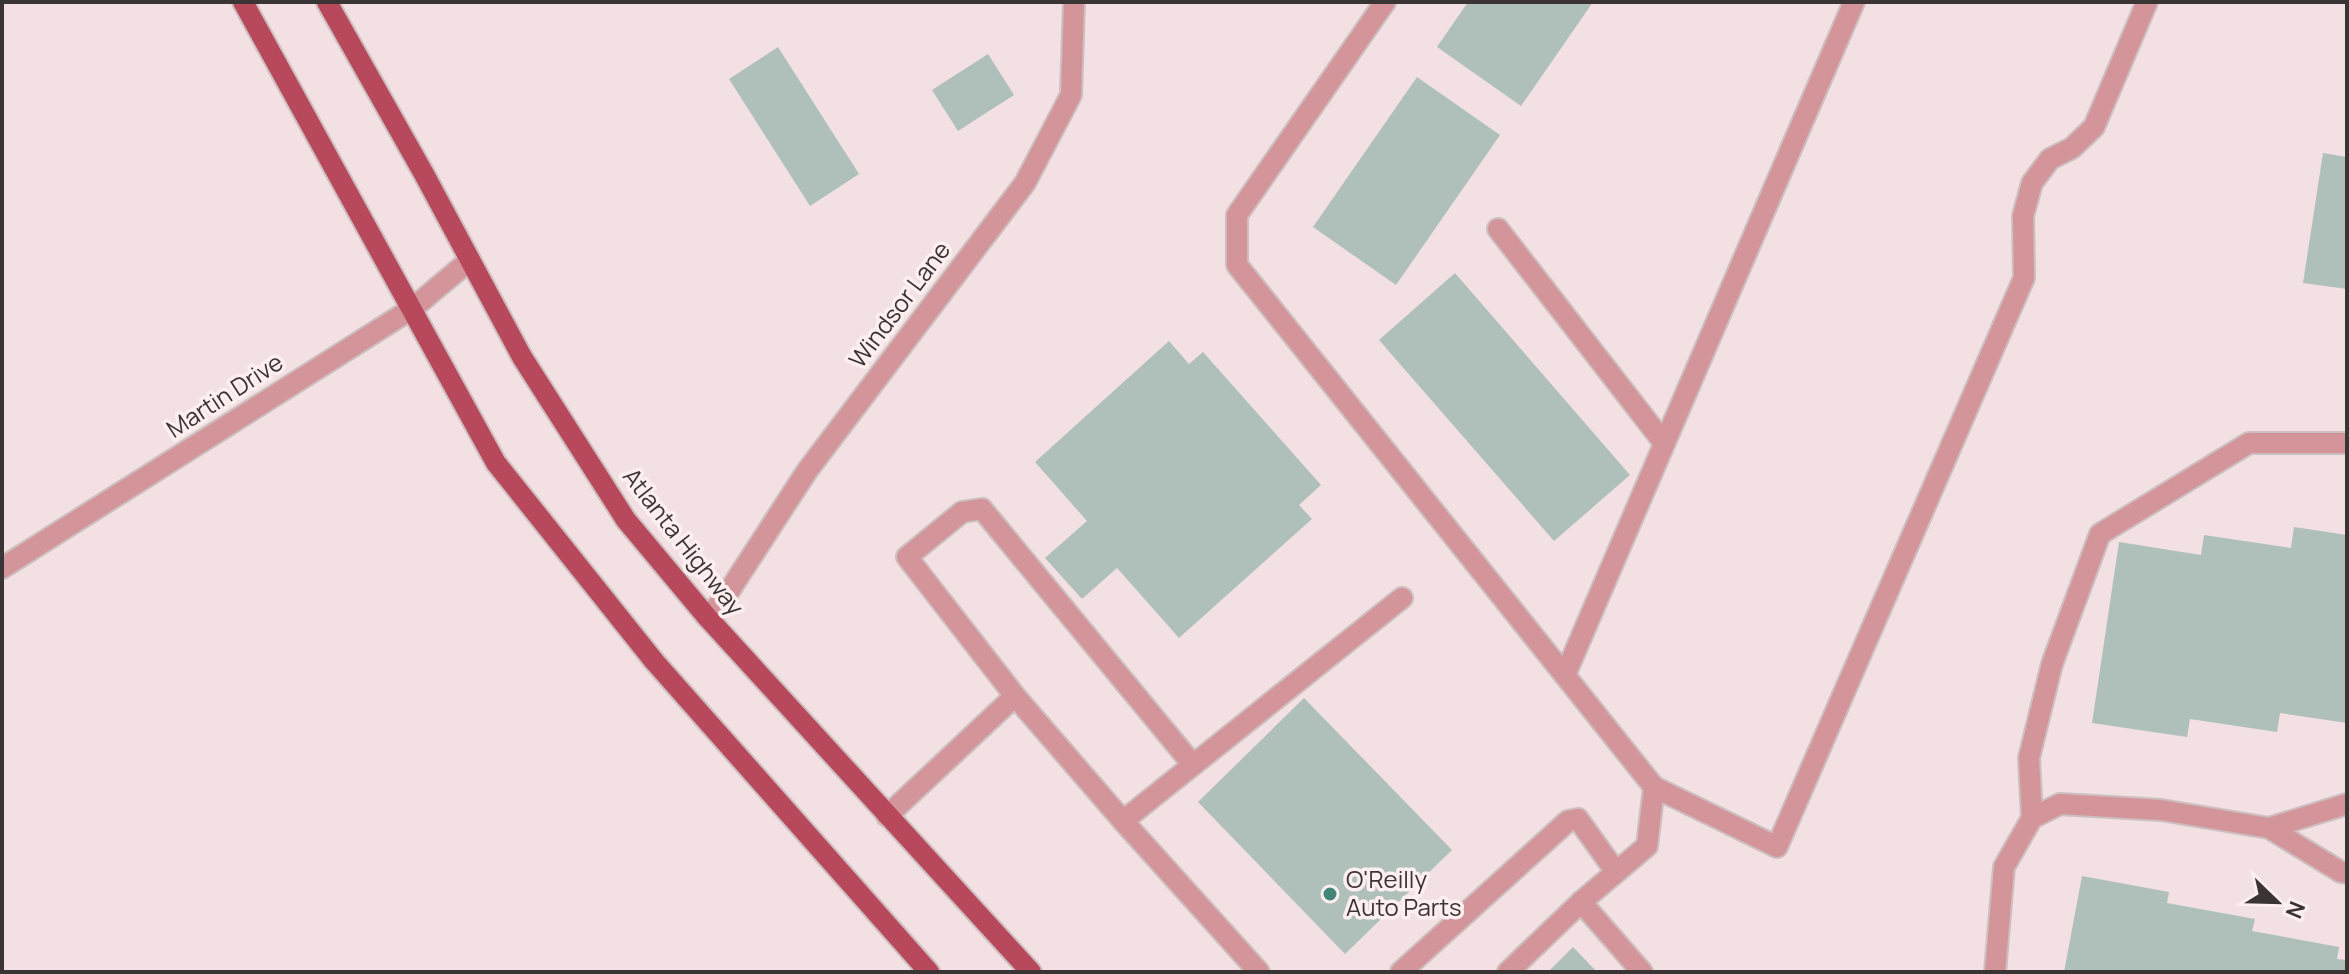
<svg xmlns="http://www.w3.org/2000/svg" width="2349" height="974" font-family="Manrope,sans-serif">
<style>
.building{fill:#afc0bb}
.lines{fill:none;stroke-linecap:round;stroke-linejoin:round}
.lane-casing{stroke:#cdbebf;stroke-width:24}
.street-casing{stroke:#cdbebf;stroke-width:24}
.primary-casing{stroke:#cdbebf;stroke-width:24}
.lane{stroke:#d3949a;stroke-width:20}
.street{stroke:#d3949a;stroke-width:20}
.primary{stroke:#b8485c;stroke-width:20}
.poi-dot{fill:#438577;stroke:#fdeff0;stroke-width:3}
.labels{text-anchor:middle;stroke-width:7;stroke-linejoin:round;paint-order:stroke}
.street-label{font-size:24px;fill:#3b3434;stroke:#fdeff0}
.poi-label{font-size:24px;fill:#3b3434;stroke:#fdeff0;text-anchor:start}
</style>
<rect width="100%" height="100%" fill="#f2e0e2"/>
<!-- building -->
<g class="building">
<path d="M1468 2H1593L1521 106 1437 47Z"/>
<path d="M778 47 859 174 810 206 729 79Z"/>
<path d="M988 54 1014 95 958 131 932 90Z"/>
<path d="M1417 77 1500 135 1396 285 1313 227Z"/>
<path d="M2323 153 2347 157V289L2303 283Z"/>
<path d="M1455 273 1630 475 1554 541 1379 340Z"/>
<path d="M1169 341 1189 364 1203 352 1321 485 1299 505 1312 519 1179 638 1117 568 1082 599 1045 558 1087 521 1035 462Z"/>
<path d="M2294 527 2347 535V723L2280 713 2277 732 2190 719 2187 737 2092 723 2119 542 2201 555 2204 535 2291 548Z"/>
<path d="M1304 698 1452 850 1345 954 1198 802Z"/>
<path d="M2082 876 2169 892 2167 903 2255 919 2252 931 2339 947 2337 959 2347 960V972H2064Z"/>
<path d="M1573 947 1597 972H1548Z"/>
</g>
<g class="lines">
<defs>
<g id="lane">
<path d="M1385 2 1237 215V265L1654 787 1647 846 1581 902"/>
<path d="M1498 229 1664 443"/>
<path d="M1565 675 1854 2"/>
<path d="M1654 787 1777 847 2024 278 2023 216 2032 183 2050 159 2072 148 2094 127 2147 2"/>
<path d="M887 816 1015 696"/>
<path d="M2032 818 2029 758 2052 664 2100 534 2249 443H2347"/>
<path d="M1123 821 1193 765"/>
<path d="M2269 828 2347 804"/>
<path d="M1259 972 1123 821 1015 696 907 557 962 512 982 509 1193 765 1402 598"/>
<path d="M1401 972 1568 821 1578 819 1616 872"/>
<path d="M1508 972 1581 902 1642 972"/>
<path d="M1995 972 2004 867 2032 818 2060 804 2161 810 2269 828 2341 872 2347 873"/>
</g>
<g id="street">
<path d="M2 568 413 308 470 260"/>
<path d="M707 617 724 599 807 471 1025 183 1071 95 1074 2"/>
</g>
<g id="primary">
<path d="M243 2 496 463 654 661 929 972"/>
<path d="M327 2 424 174 522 357 626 520 707 617 1031 972"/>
</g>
</defs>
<!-- lane casing -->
<use href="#lane" class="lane-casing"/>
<!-- street casing -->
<use href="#street" class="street-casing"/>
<!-- primary casing -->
<use href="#primary" class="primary-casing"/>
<!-- lane -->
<use href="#lane" class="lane"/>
<!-- street -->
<use href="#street" class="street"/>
<!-- primary -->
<use href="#primary" class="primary"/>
</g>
<!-- markers -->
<circle class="poi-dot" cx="1330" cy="894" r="8"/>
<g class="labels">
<!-- street labels -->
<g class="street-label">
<text transform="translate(900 305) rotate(-53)" y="8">Windsor Lane</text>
<text transform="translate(225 396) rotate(-33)" y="8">Martin Drive</text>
<text transform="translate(683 542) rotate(52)" y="8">Atlanta Highway</text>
</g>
<!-- poi labels -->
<g class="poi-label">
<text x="1346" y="888">O'Reilly<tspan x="1346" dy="28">Auto Parts</tspan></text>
</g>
</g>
<!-- border -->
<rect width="2349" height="974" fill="none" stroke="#3b3434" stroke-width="8"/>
<!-- north arrow -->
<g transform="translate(2277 902) rotate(113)" stroke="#fdeff0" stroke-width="6" paint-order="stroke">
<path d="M0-6L14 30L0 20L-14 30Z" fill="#3b3434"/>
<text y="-12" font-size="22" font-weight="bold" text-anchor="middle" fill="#3b3434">N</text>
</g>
</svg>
